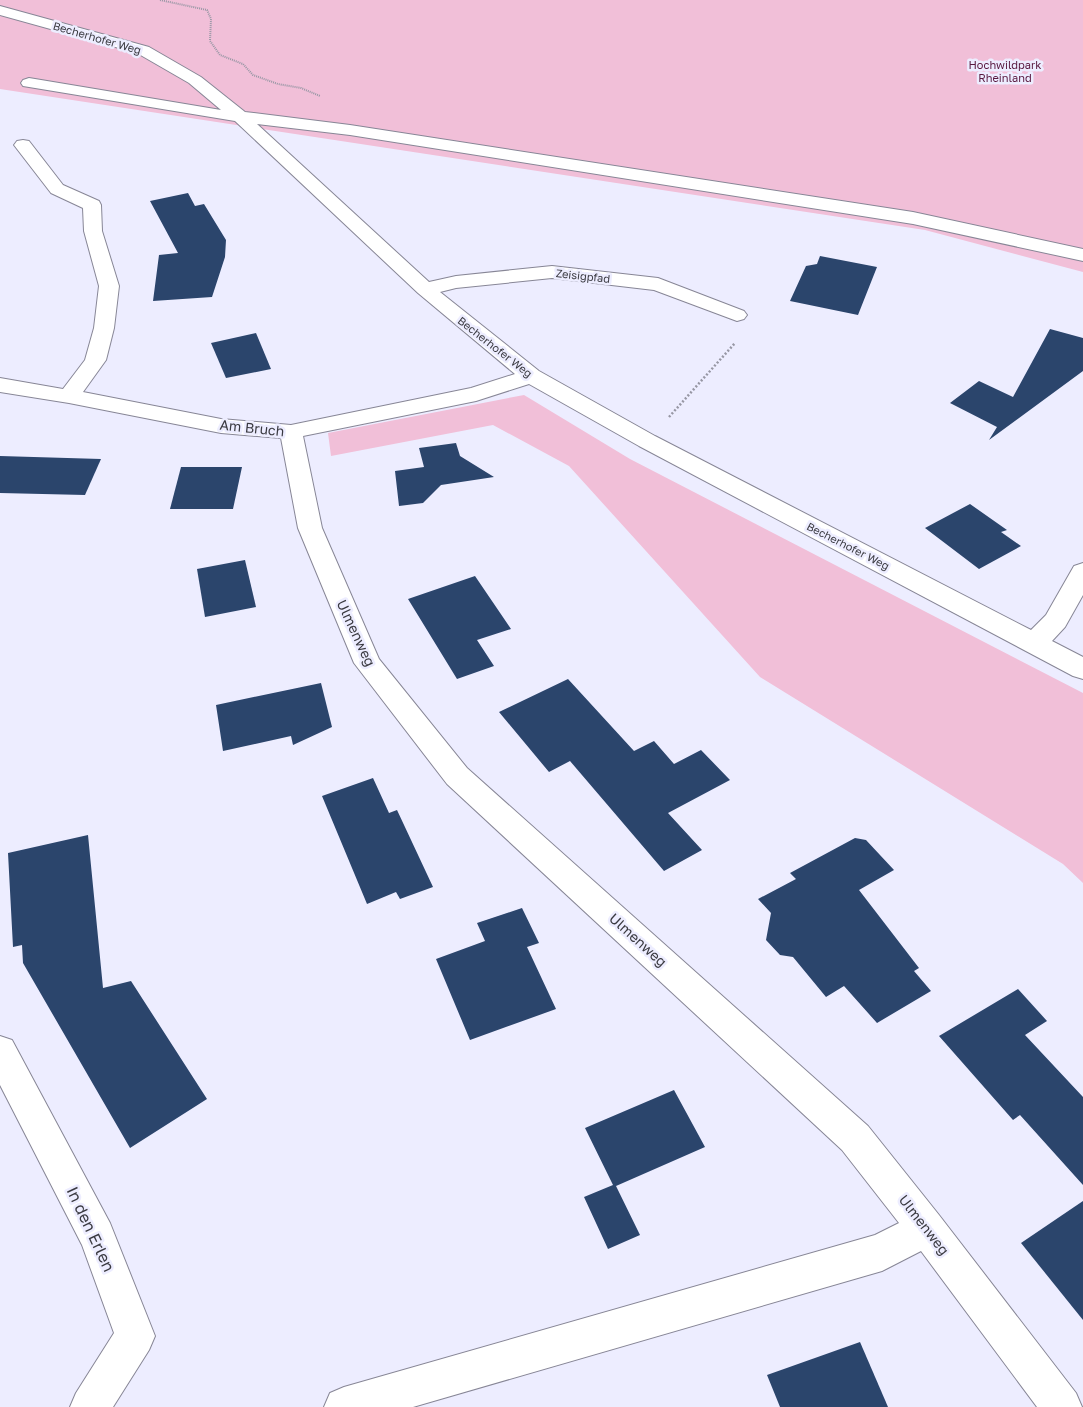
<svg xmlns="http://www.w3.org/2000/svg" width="1083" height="1407" font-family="'Golos Text',sans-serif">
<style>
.green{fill:#f1bfd8}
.building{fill:#2b456c}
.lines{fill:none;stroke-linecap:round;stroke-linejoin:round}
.minor-casing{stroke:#878696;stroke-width:2}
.path-far1{stroke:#9797a4;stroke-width:2;stroke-dasharray:1 1;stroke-linecap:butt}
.path{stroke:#9797a4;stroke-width:2.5;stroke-dasharray:2 2;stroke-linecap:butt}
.minor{fill:#fff;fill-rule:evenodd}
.labels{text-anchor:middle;stroke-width:5;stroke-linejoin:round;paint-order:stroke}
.far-street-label{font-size:11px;fill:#3a3a41;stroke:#ededff}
.far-park-label{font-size:11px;fill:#591940;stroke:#ededff}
.street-label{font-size:14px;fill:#3a3a41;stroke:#ededff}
.near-street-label{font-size:16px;fill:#3a3a41;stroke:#ededff}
</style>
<rect width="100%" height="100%" fill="#ededff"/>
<!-- green -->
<g class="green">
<path d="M0 0H1083V272L925 230 0 89Z"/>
<path d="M524 395 630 459 1083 693V883L1063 864 760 677 569 466 493 425 331 456 328 433Z"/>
</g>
<!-- building -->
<g class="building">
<path d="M188 193 195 206 204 204 226 240 225 257 212 297 153 301 159 255 178 253 150 201Z"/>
<path d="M820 256 877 267 858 315 790 301 806 266 817 264Z"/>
<path d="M1050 329 1083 338V371L989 440 997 427 950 403 979 381 1013 397Z"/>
<path d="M256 333 271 369 226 378 211 343Z"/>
<path d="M456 443 460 456 494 477 441 485 423 503 399 506 395 471 424 467 419 448Z"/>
<path d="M0 456 101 459 85 495 0 493Z"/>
<path d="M181 467H242L233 509H170Z"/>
<path d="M970 504 1007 530 1001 532 1021 546 979 569 925 528Z"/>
<path d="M245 560 256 607 205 617 197 569Z"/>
<path d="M475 576 511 629 477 640 494 666 457 679 408 599Z"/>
<path d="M568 679 634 751 654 741 674 764 701 750 730 780 668 813 702 850 664 871 570 761 549 772 499 712Z"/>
<path d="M321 683 332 727 293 745 291 736 223 751 216 705Z"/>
<path d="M373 778 389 813 397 810 433 887 400 899 396 892 367 904 322 796Z"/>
<path d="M88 835 103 988 131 981 207 1099 130 1148 23 963 22 945 13 947 8 853Z"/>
<path d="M855 838 866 840 894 870 859 890 919 968 914 971 931 991 877 1023 844 986 826 997 793 957 780 955 766 940 771 913 758 899 796 879 790 873Z"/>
<path d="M522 908 539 943 527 947 556 1009 470 1040 436 959 485 941 477 923Z"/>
<path d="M1018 989 1047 1021 1025 1035 1083 1097V1185L1020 1115 1013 1120 939 1036Z"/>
<path d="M674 1090 705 1147 616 1186 640 1235 608 1249 584 1197 613 1185 585 1128Z"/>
<path d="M1083 1201V1320L1021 1243Z"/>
<path d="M860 1342 888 1407H780L767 1375Z"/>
</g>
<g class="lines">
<defs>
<g id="minor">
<path d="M0 6 149 47 201 77 245 112 350 125 913 212 1083 249V261L913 224 350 135 257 124 429 282 456 276 552 266 658 278 744 311 747 315 744 319 737 321 654 290 552 278 456 288 440 292 539 371 655 436 1031 630 1046 615 1074 566 1083 563V595L1065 627 1052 641 1083 657V679L1073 676 639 446 529 384 476 401 303 436 322 528 379 659 467 768 868 1126 939 1215 1076 1393 1082 1407H1037L921 1251 882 1271 413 1407H324L330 1393 344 1387 875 1235 899 1223 842 1150 447 784 354 663 298 528 281 438 221 433 69 403 0 392V378L63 389 85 360 94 328 99 286 84 231 83 208 51 193 14 145 17 141 23 140 29 141 63 185 99 201 101 205 102 231 119 286 114 328 106 360 83 392 221 419 291 425 471 388 515 374 418 293 235 121 23 86 21 83 23 80 29 78 221 110 189 83 137 53 0 15Z"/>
<path d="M0 1036 12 1040 110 1223 155 1336 149 1350 113 1407H70L76 1393 114 1333 82 1245 0 1085Z"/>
</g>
</defs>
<!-- minor casing -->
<use href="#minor" class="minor-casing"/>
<!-- path-far1 -->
<path class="path-far1" d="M160 0 207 10 211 19 210 41 220 55 243 64 253 75 278 84 301 88 320 96"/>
<!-- path -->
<path class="path" d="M669 417 735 343"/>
<!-- minor -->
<use href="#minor" class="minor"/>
</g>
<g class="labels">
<!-- far-street labels -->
<g class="far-street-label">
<text transform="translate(97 38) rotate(16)" y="4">Becherhofer Weg</text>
<text transform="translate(583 276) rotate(6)" y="4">Zeisigpfad</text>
<text transform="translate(495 347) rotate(38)" y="4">Becherhofer Weg</text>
<text transform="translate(848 546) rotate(27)" y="4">Becherhofer Weg</text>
</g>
<!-- far-park labels -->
<g class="far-park-label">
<text x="1005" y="69">Hochwildpark<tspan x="1005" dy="13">Rheinland</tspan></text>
</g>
<!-- street labels -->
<g class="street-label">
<text transform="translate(252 428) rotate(6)" y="5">Am Bruch</text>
<text transform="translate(356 633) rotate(65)" y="5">Ulmenweg</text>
<text transform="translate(638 940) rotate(42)" y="5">Ulmenweg</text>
<text transform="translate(924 1225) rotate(52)" y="5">Ulmenweg</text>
</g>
<!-- near-street labels -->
<g class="near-street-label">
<text transform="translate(91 1229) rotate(65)" y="6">In den Erlen</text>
</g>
</g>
</svg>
